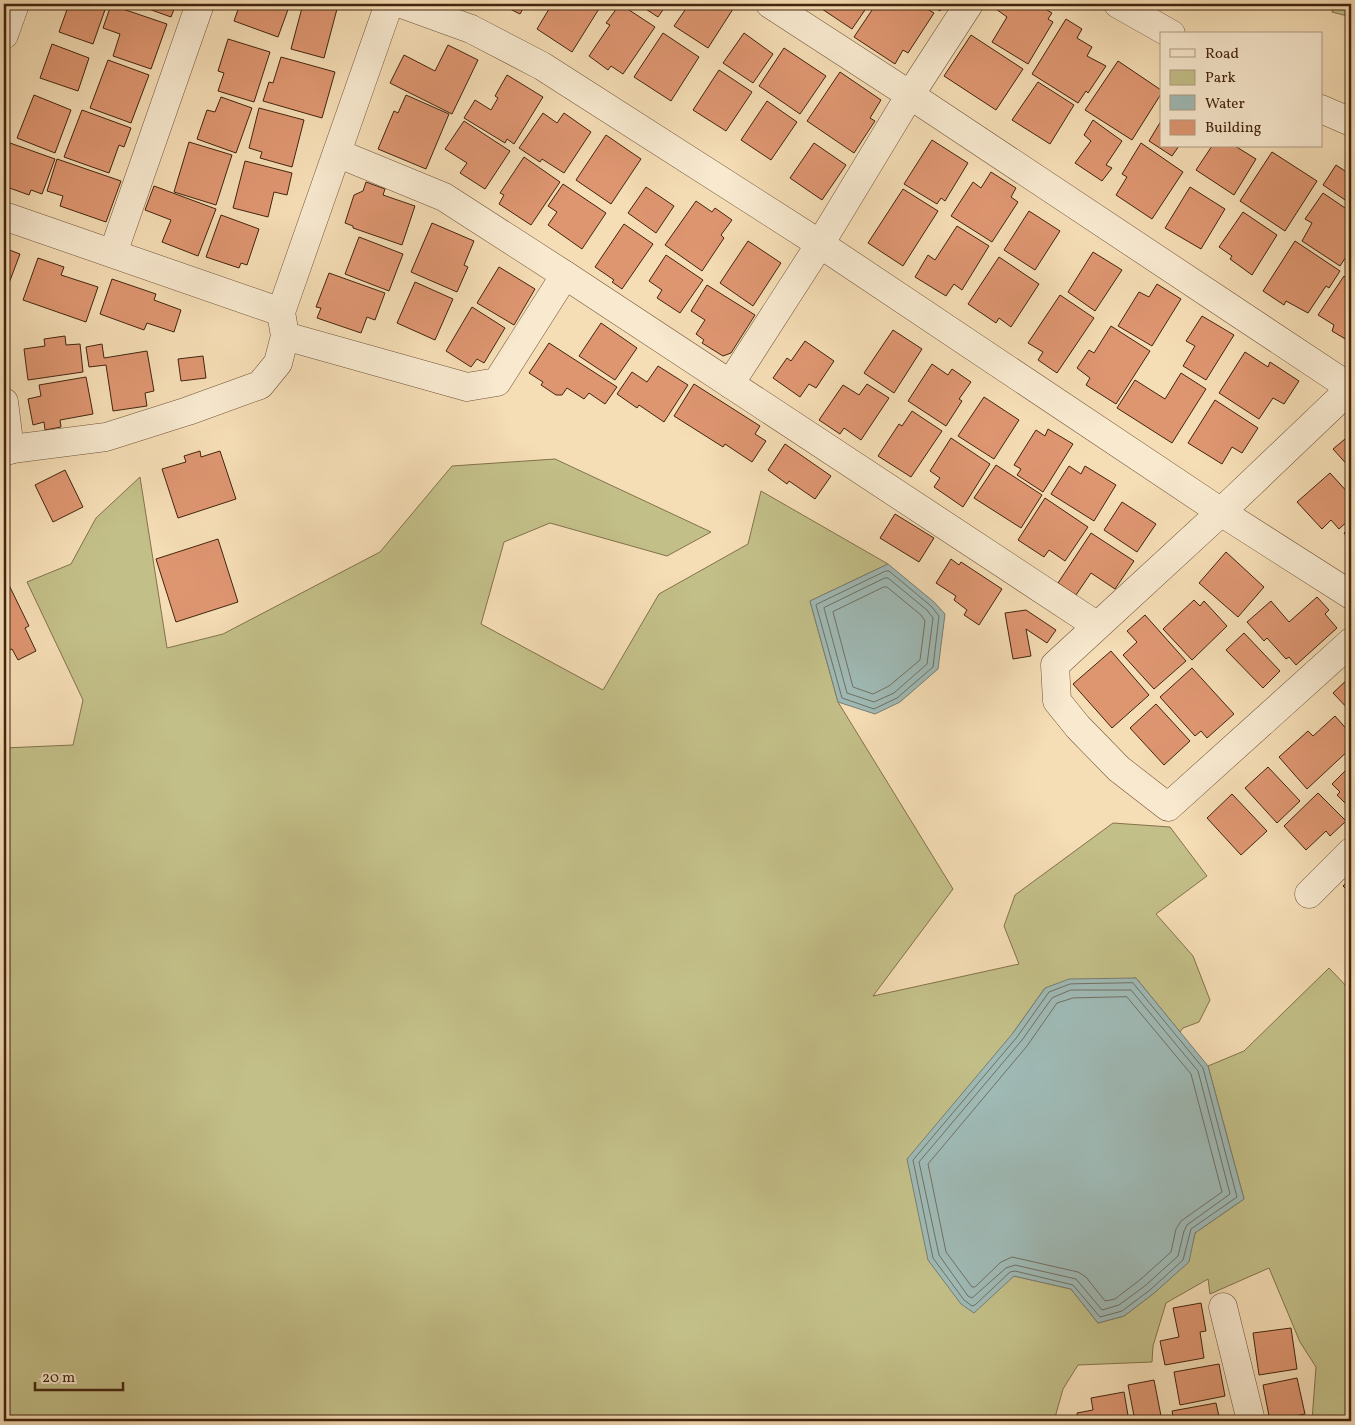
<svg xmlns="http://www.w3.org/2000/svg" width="1355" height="1425" font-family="Vollkorn,serif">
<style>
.green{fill:#c3bf88;stroke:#83724b}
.water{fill:#9fbab6;stroke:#7a7e73}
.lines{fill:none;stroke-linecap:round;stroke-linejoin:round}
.shore{stroke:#717062;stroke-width:1}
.building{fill:#de9671;stroke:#43250e}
.minor-casing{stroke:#705338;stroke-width:29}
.minor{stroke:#f8e9cf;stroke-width:28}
</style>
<rect width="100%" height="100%" fill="#f5ddb5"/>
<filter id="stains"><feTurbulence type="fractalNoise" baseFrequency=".004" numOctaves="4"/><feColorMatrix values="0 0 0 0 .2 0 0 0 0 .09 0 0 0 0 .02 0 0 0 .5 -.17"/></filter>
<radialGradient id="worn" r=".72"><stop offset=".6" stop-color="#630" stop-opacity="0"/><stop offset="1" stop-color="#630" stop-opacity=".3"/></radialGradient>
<!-- green -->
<g class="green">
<path d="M1334 4H1351V17L1332 12Z"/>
<path d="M555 459 711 532 667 556 550 523 504 542 481 624 603 690 659 594 748 544 761 491 888 564 810 601 838 702 953 889 873 996 1019 964 1004 926 1015 895 1113 823 1170 827 1207 876 1156 914 1193 956 1210 1000 1199 1022 1183 1028 1180 1032 1136 978 1045 988 1013 1033 1014 1276 1071 1289 1098 1323 1124 1316 1153 1294 1188 1262 1195 1233 1244 1199 1208 1066 1244 1051 1329 968 1351 991V1421L1312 1420 1316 1367 1300 1342 1269 1268 1210 1294 1208 1279 1166 1303 1153 1346 1152 1362 1078 1365 1063 1389 1054 1421H4V748L73 745 83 700 27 582 71 564 96 518 140 477 167 648 223 634 380 552 452 466Z"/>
</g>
<!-- water -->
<g class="water">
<path d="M888 564 934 602 945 614 938 669 900 702 875 714 838 702 810 601Z"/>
<path d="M1136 978 1208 1066 1244 1199 1195 1233 1189 1262 1153 1294 1124 1316 1098 1323 1071 1289 1014 1276 974 1313 961 1304 928 1260 907 1159 1013 1033 1045 988 1069 979Z"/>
</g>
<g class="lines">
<!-- shore -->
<g class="shore">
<path d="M886 571H889L931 606 939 616 933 667 897 698 874 709 842 698 816 605Z"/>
<path d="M885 578H888L927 610 933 618 927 664 894 693 874 702 847 693 824 608Z"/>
<path d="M884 587H887L921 615 925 621 920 660 889 686 873 694 853 687 833 612Z"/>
<path d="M1133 983 1203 1068 1237 1197 1191 1229 1183 1260 1150 1290 1122 1311 1100 1317 1073 1285 1015 1271 1010 1272 975 1305 972 1306 964 1300 933 1258 913 1160 1017 1037 1049 992 1070 984Z"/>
<path d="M1071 990H1131L1198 1071 1230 1194 1187 1225 1184 1231 1178 1256 1146 1285 1119 1305 1102 1310 1076 1279 1015 1265 1006 1268 972 1298 968 1296 939 1255 919 1162 1022 1040 1052 998Z"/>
<path d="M1127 997 1191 1074 1222 1192 1181 1221 1176 1229 1171 1252 1141 1279 1115 1299 1105 1301 1086 1277 1078 1272 1012 1257 1001 1262 975 1287H972L946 1252 928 1164 1027 1046 1057 1003 1073 998Z"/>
</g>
</g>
<!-- building -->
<g class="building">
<path d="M69 4H107L93 44 59 32Z"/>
<path d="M135 4H176L171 17Z"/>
<path d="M240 4H290L278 37 234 21Z"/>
<path d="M303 4H318L337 9 324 58 291 49Z"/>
<path d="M500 4H532L529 9 524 7 520 14Z"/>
<path d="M552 4H602L572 52 537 29Z"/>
<path d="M620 4 655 27 623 74 611 66 608 70 589 56 610 25 606 23Z"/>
<path d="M638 4H667L658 17Z"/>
<path d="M681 4H724L733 9 708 48 674 26 685 10 679 7Z"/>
<path d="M825 4H869L852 29 822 9Z"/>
<path d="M876 4H919L934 13 908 53 903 50 895 64 854 37Z"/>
<path d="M929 4H945L940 11Z"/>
<path d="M1000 4H1037L1052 13 1048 19 1053 22 1028 64 992 42 1007 17 996 9Z"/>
<path d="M111 5 167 24 151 69 113 56 120 34 103 28Z"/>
<path d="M1066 19 1082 29 1077 38 1092 47 1087 56 1106 66 1088 93 1086 91 1078 103 1032 74Z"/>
<path d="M663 33 699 57 671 101 634 77Z"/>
<path d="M744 33 773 54 753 83 723 63Z"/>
<path d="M971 35 1023 69 996 110 944 76Z"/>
<path d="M228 39 270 52 254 102 218 91 224 73 218 71Z"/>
<path d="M52 44 89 58 78 91 40 78Z"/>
<path d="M448 45 478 60 452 114 390 83 404 55 435 71Z"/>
<path d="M784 48 826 76 800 114 759 86Z"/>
<path d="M281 57 335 72 322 118 263 101 269 82 273 83Z"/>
<path d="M108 60 149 75 131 123 90 108Z"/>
<path d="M1118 61 1161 90V94L1132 140 1085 110Z"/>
<path d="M719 70 752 92 726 131 693 110Z"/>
<path d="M840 72 881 100 870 118 875 121 854 153 807 121Z"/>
<path d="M507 75 543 97 514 144 507 139 505 143 464 118 475 100 491 110 498 98 495 96Z"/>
<path d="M1038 82 1074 105 1050 144 1012 120Z"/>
<path d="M34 95 71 110 55 153 17 138Z"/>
<path d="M406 95 449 114 426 169 378 149 394 111 398 113Z"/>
<path d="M221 97 252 108 236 153 197 139 207 110 215 112Z"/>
<path d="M767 101 797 122 771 160 741 140Z"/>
<path d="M259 108 304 120 292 167 260 158 262 152 249 148Z"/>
<path d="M82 110 131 128 124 147 119 145 109 173 64 157Z"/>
<path d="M543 113 557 123 564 113 591 132 564 173 542 159 540 162 519 148Z"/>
<path d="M1093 120 1122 141 1106 165 1112 168 1102 181 1075 163 1091 141 1084 135Z"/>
<path d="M464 121 510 151 485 189 460 173 467 163 445 149Z"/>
<path d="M1161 121V146H1179L1172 156 1149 141Z"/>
<path d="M606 135 641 159 611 204 576 180Z"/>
<path d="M932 140 968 163 945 201 941 198 937 204 904 184Z"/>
<path d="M189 142 232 155 216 205 174 192Z"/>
<path d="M10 143 55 159 42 194 31 190 29 195 4 186V161Z"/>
<path d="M814 143 846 165 822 200 790 178Z"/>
<path d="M1141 143 1183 172 1152 219 1116 195 1127 177 1122 174Z"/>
<path d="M1212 146H1235L1256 159 1234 195 1196 170Z"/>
<path d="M1272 152 1317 181 1285 231 1240 201Z"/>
<path d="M524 157 560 182 531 225 499 204 504 195 500 193Z"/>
<path d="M57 159 121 181 106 222 60 206 63 196 47 191Z"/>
<path d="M245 161 292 173 287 195 274 192 268 217 233 208Z"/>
<path d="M1336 165 1351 175V204L1323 185Z"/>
<path d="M991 172 1016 188 1011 197 1018 202 992 242 951 216 973 182 981 188Z"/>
<path d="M366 182 385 189 383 195 415 206 402 245 353 228V226L345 223 354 195 363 191Z"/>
<path d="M563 184 606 213 582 249 548 225 557 212 548 206Z"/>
<path d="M154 186 216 209 198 256 162 242 171 220 145 210Z"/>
<path d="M646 187 674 206 656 233 628 213Z"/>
<path d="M1190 187 1225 209 1201 249 1165 228Z"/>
<path d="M903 189 938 211 903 266 868 243Z"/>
<path d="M1323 193 1351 212V249L1340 266 1302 241 1312 223 1305 219Z"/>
<path d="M696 201 712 212 715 208 732 220 721 235 724 238 702 271 665 245Z"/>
<path d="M1029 211 1060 231 1035 270 1004 250Z"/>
<path d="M1243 212 1277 235 1252 275 1230 259 1232 256 1219 247Z"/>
<path d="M221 215 259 229 247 265 241 263 239 268 206 257Z"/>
<path d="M432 223 474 241 464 265 468 267 457 292 411 272Z"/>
<path d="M624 224 653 244 622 289 612 282 614 280 595 267Z"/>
<path d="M957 226 989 246 962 290 954 284 946 296 915 277 928 255 935 260Z"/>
<path d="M359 237 403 254 389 291 345 274Z"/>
<path d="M748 241 781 263 753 306 720 283Z"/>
<path d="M1295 241 1340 271 1329 288 1326 286 1308 313 1286 301 1284 305 1263 291Z"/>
<path d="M4 248 20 254 6 291 4 290Z"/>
<path d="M1093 252 1122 270 1095 311 1068 292Z"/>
<path d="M666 255 703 280 680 313 657 298 662 290 649 281Z"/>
<path d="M999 257 1039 284 1011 327 999 318 996 323 968 304Z"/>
<path d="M38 258 64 267 61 275 98 287 86 322 23 300Z"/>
<path d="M499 267 535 289 514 325 477 303Z"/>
<path d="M329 273 385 293 375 320 367 317 361 333 317 318 321 308 316 307Z"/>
<path d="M1344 276 1351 280V334L1347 340 1332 331 1334 325 1318 315Z"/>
<path d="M112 279 156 294 154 300 181 310 174 332 147 323 144 330 100 314Z"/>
<path d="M415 282 453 299 435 340 397 323Z"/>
<path d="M1157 284 1181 299 1152 346 1118 326 1139 292 1149 297Z"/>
<path d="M707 285 755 315 731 353 723 356 702 343 704 340 696 334 705 320 691 311Z"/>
<path d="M1060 295 1094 318 1057 373 1038 360 1043 352 1028 343Z"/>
<path d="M472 307 505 328 484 363 477 359 471 367 446 351Z"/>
<path d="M1202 316 1234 335 1206 380 1183 366 1195 346 1186 341Z"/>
<path d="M601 323 637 348 615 380 579 356Z"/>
<path d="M1111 326 1150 351 1116 404 1086 385 1090 378 1077 368 1089 350 1094 353Z"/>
<path d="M893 330 922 349 894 393 864 373Z"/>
<path d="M65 336 66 345 80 344 83 372 28 380 24 349 45 346 44 339Z"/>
<path d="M805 341 834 361 816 388 809 384 800 397 773 378 787 358 791 361Z"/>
<path d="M549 343 617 387 605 404 589 393 584 399 567 388 562 395H556L541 385 543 382 529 373Z"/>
<path d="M102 344 104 358 147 351 154 391 145 393 147 406 113 411 106 365 89 367 86 347Z"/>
<path d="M1245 352 1268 367 1270 362 1299 381 1284 404 1273 398 1259 419 1219 393Z"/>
<path d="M203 356 206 378 181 381 178 359Z"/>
<path d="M932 364 948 375 952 369 971 382 959 399 962 401 946 426 908 401Z"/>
<path d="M658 366 688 385 664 422 639 405 637 408 617 394 632 372 647 382Z"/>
<path d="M1181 373 1206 389 1172 443 1117 408 1135 380 1165 399Z"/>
<path d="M86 377 93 414 60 420 61 427 45 430 44 422 33 425 28 399 41 396 39 385Z"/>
<path d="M694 384 760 426 755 434 766 441 752 462 725 444 723 447 674 416Z"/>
<path d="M867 384 889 398 861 440 844 428 840 434 819 420 843 385 859 395Z"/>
<path d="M984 397 1019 420 994 459 958 436Z"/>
<path d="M1215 400 1258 428 1242 453 1232 447 1222 464 1188 443Z"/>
<path d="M912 411 942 431 911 477 878 456 899 424 902 426Z"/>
<path d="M1048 429 1073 444 1043 492 1017 475 1021 469 1014 465 1036 430 1045 436Z"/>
<path d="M1351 434V469L1333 449Z"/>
<path d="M951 438 990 464 963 507 934 487 940 478 930 471Z"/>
<path d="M785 444 831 476 815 499 789 481 787 484 768 470Z"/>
<path d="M200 451 201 457 220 451 236 499 178 518 162 469 186 462 184 456Z"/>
<path d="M996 465 1042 495 1021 528 974 498Z"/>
<path d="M1069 466 1081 474 1085 466 1116 485 1094 521 1051 494Z"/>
<path d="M65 470 83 507 53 522 35 485Z"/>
<path d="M1330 473 1351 496V518L1339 529 1331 520 1322 529 1297 502Z"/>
<path d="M1045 498 1088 527 1065 561 1049 550 1044 557 1018 540Z"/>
<path d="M1122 502 1156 524 1137 552 1104 530Z"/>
<path d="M895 514 934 538 919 562 880 538Z"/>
<path d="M1351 528V542L1344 533Z"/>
<path d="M1091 533 1134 561 1115 589 1091 573 1076 595 1058 583Z"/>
<path d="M218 539 238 602 176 622 156 559Z"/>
<path d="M1226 552 1264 587 1238 617 1199 583Z"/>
<path d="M951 559 959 565 961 562 1002 589 979 625 964 615 967 610 954 600 956 596 936 583Z"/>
<path d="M7 581 29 626 25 628 36 651 18 660 12 649 4 653V583Z"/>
<path d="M1317 597 1329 610 1325 614 1337 628 1296 665 1289 657 1286 659 1267 638 1264 641 1247 622 1271 601 1289 622Z"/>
<path d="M1194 600 1200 606 1204 601 1227 626 1192 660 1163 629Z"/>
<path d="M1026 610 1056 630 1047 643 1026 629 1031 656 1013 659 1005 613Z"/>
<path d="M1145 615 1186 661 1154 689 1123 655 1137 642 1127 631Z"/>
<path d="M1244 633 1280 671 1263 688 1226 650Z"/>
<path d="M1111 651 1149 695 1112 728 1073 684Z"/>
<path d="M1192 668 1234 714 1207 738 1201 731 1195 736 1160 697Z"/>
<path d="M1351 676V712L1333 693Z"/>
<path d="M1156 704 1190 741 1164 765 1130 728Z"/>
<path d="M1335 716 1351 734V748L1307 789 1279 757 1308 731 1313 736Z"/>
<path d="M1351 765V806L1349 807 1337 795 1340 792 1332 784Z"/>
<path d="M1268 767 1300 801 1277 823 1245 788Z"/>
<path d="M1318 793 1346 821 1330 836 1326 831 1306 850 1284 826Z"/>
<path d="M1232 794 1267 831 1241 855 1207 818Z"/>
<path d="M1351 878V894L1343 886Z"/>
<path d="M1201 1303 1206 1331 1200 1332 1204 1358 1165 1365 1160 1341 1179 1337 1173 1308Z"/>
<path d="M1291 1328 1297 1369 1259 1375 1253 1333Z"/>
<path d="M1219 1364 1225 1396 1180 1405 1174 1372Z"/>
<path d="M1297 1378 1305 1414 1270 1421 1263 1385Z"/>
<path d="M1154 1380 1162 1421H1135L1128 1385Z"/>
<path d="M1124 1392 1129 1421H1078L1077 1413 1093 1410 1091 1398Z"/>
<path d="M1216 1403 1220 1421H1174L1172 1411Z"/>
</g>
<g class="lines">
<defs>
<g id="minor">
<path d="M402 4 471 29 542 66 820 244 1221 512 1351 595"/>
<path d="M770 4 910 95 1351 388"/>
<path d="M1118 4 1171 34"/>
<path d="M4 35 15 4"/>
<path d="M1321 109 1351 122"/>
<path d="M337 153 444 197 565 275 1096 625"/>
<path d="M4 216 281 312"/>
<path d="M113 253 200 4"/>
<path d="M285 336 467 387 497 382 565 275"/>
<path d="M730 384 820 244 910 95 969 4"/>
<path d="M1351 388 1221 512 1055 665 1057 701 1078 727 1119 769 1168 807 1351 642"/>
<path d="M4 402 10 450"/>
<path d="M4 450 106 437 188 411 260 385 278 363 285 336 281 312 389 4"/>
<path d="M1309 894 1351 852"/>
<path d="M1223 1307 1251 1421"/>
</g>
</defs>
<!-- minor casing -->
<use href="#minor" class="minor-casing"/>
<!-- minor -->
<use href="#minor" class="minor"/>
</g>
<!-- margin -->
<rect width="1355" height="1425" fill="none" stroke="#f5ddb5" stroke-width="20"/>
<rect x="5" y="5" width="1345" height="1415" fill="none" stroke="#43250e" stroke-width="2.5"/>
<rect x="10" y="10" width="1335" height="1405" fill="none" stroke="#43250e"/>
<!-- legend -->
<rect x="1160" y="32" width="162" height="115" fill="#f8e9cf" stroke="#b09b82"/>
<rect x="1170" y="49" width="25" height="8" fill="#f8e9cf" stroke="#b09b82"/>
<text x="1205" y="58" font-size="15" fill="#43250e">Road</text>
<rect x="1170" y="70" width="25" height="15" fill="#c3bf88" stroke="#b09b82"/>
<text x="1205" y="82" font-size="15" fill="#43250e">Park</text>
<rect x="1170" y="95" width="25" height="15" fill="#9fbab6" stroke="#b09b82"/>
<text x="1205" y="108" font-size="15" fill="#43250e">Water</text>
<rect x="1170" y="120" width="25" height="15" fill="#de9671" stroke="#b09b82"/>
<text x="1205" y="132" font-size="15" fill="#43250e">Building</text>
<!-- scale -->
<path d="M35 1382v8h88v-8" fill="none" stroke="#43250e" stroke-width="2.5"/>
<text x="42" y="1382" font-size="15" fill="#43250e" stroke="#f8e9cf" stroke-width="4" paint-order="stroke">20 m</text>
<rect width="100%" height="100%" filter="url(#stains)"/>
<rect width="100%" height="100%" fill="url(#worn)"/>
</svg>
